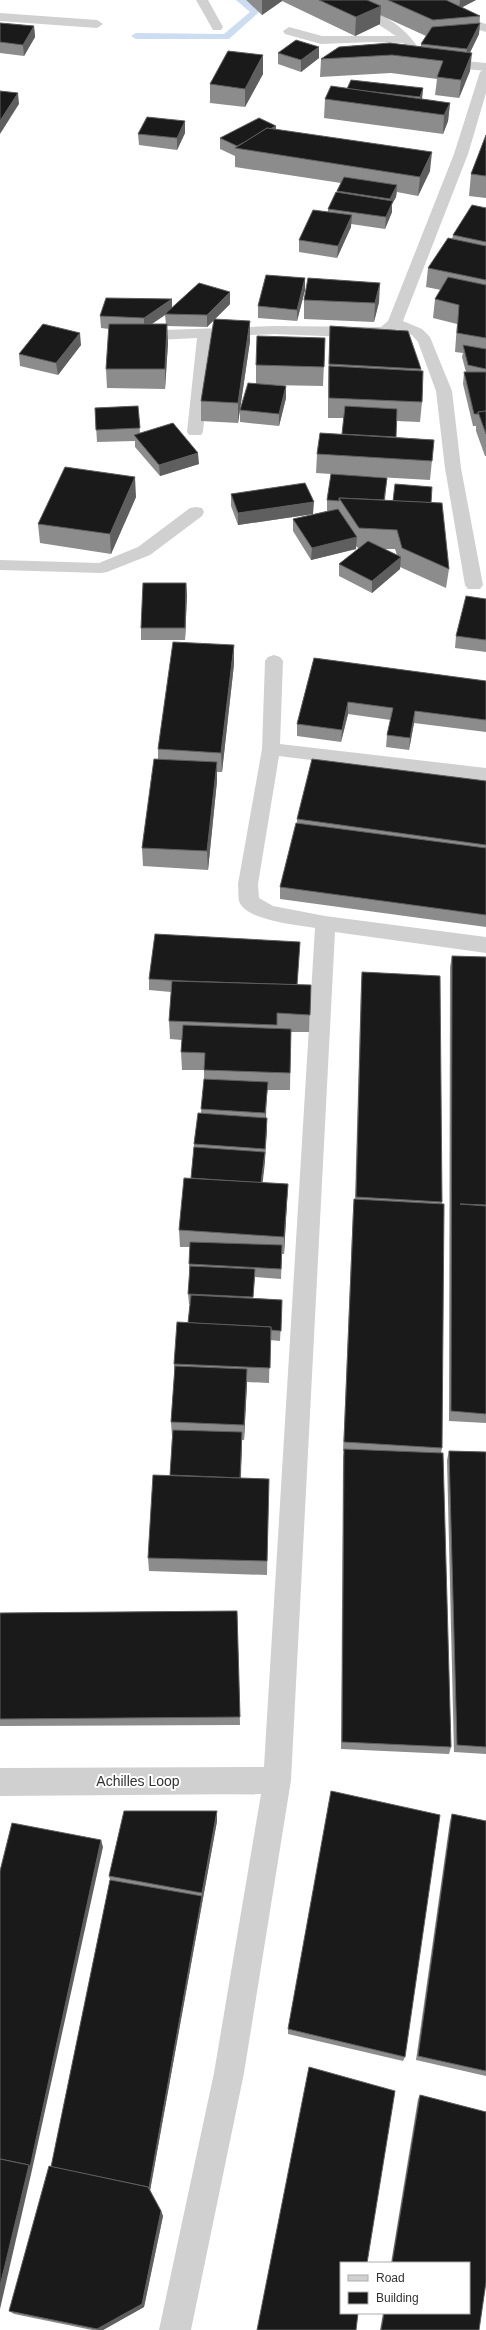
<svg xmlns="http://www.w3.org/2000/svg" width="486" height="2330" font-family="Arial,sans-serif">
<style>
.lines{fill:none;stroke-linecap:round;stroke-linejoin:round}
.stream{fill:#ccddf1;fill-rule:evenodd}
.lane{fill:#d0d0d0;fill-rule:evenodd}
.street{fill:#d0d0d0;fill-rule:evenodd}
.wall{fill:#8c8c8c;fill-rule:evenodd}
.shaded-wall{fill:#5f5f5f}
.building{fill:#1a1a1a;stroke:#5f5f5f}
.labels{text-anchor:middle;stroke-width:4;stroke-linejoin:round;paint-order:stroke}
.near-street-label{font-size:14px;fill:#333;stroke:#fff}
</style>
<rect width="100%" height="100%" fill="#fff"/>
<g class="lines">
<!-- stream -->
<path class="stream" d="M236 0H246L259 12 229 39H136L131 36 136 33 224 34 250 12Z"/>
<!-- lane -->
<path class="lane" d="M328 0C360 0 400 20 417 46L414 56 486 63V71L406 63 401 57 405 46 403 43 373 42 321 44 285 34 283 31 289 27 322 36H396L373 21Z"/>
<!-- street -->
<g class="street">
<path d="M196 0H208L223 27 221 30H213Z"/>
<path d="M409 0H425L455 14 486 24V32L447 20Z"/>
<path d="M0 13 97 20 103 24 97 28 0 21Z"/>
<path d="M486 68V93L468 154 403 321 422 329 430 337 452 391 461 468 483 585 480 589H468L465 585 445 468 436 391 418 342 412 335 397 329 391 334 373 338 274 334 212 337 203 432 201 435H189L187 432 197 338 137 341 129 336 137 331 274 326 381 327 388 321 454 154 480 72Z"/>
<path d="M196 507 202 508 204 512 202 516 150 555 107 572 101 573 0 570V560L99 563 138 547 190 508Z"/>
<path d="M274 655 280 657 283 661 280 744 486 768V782L279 756 258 884 259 898 273 906 325 916 486 937V953L335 932 291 1780 244 2073 191 2330H159L214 2073 261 1794 0 1796V1768L264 1767 315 928C297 925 252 921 241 905 237 900 239 890 238 884L262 749 265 661 268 657Z"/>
</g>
</g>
<!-- wall -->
<g class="wall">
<path d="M246 0H476L462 7 480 16 479 34 470 52V71L459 98 435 95 437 79 391 73 320 77 321 59 421 46V44L426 36 380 15V24L355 36 282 1 262 15Z"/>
<path d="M0 23 34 26 35 37 24 56 0 53Z"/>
<path d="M278 53 319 58 301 72 278 64Z"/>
<path d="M263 74 245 107 210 103V84Z"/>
<path d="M423 88 422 99 450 103 448 121 443 134 324 118 325 99 347 89Z"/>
<path d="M185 121V133L177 150 139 145 138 134Z"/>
<path d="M276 130 430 171 418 196 397 192 396 197 392 204V212L385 229 351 224V227L337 258 299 252V240L328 212V209L337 193V191L341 183 235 167V156L220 149V138Z"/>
<path d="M486 135V198L469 196 471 174Z"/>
<path d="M486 208V456H485L476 431V426H473L463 384 464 372H466L462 357 463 353 455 352 457 324 433 318 435 299 441 290 426 287 428 268 452 239 453 235Z"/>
<path d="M305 278V290L297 321 258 318V306Z"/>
<path d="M304 300 379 302 374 322 304 319Z"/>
<path d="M230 304 215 319 250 341 238 423 201 421V401L214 320 207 327 167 326 168 343 165 389 107 388 106 369 109 329 101 328 100 316 172 308ZM165 315 166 324H152Z"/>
<path d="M330 326 421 369 422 402 420 422 396 421V437L434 440 430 480 360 476 387 478 385 500 431 503 449 569 446 588 400 567V566V569L372 593 339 576V564L360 548H358L356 546V549L311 560 293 531V519L327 511V500L331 474 316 473 317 454 342 434 344 418H328V383ZM383 549H395L397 555Z"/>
<path d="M325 338 323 386 271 385 286 398 279 426 240 422V410L256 383V365Z"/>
<path d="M81 345 58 375 20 366 19 354Z"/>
<path d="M138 406 140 434 199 464 160 476 135 447V441L97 442 95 408Z"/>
<path d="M231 494 313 514 238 525 231 506Z"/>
<path d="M136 497 111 554 40 543 38 524Z"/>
<path d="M186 583 187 595 185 640H141V628Z"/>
<path d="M486 599V652L455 648 456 636Z"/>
<path d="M314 658 486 681V732L414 723 409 750 386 747 387 735 391 720 348 714 341 742 297 736V724Z"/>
<path d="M234 664 222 772H217V781L208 870 143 866 142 848 158 760V749Z"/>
<path d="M486 781V927L280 899V887L297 823V819Z"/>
<path d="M299 954 297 985H311L309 1032H291L290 1090H267L266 1118H267V1129L262 1183 288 1184 284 1254H282L281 1279 255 1277 253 1298 282 1300 280 1341 270 1340 269 1383 247 1382 244 1440H242L241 1478 269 1479 267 1575 149 1571 148 1558 170 1475 172 1437 171 1422 174 1377V1364L188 1323 190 1304H189L188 1294 190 1274H189V1264L190 1247H180L179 1230 191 1178 194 1144 201 1113 204 1079V1070H182L181 1052 182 1040 170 1039 169 1021 171 992 149 990V979Z"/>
<path d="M452 956 486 957V1423L449 1421 450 967Z"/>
<path d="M362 972 442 1202V1448L441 1453 451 1747 449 1754 341 1749 343 1458 344 1451H343L353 1209 354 1199H355L361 984Z"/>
<path d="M449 1451 486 1452V1754L454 1752 447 1460Z"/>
<path d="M237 1611 240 1725 0 1726V1613Z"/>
<path d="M452 1814 486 1821V2076L416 2060 450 1821Z"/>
<path d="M217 1821 150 2190 161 2211 163 2216 144 2307 103 2330H92L14 2314 9 2311 51 2167 110 1880 109 1876Z"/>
<path d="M288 2029 405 2057 403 2061 288 2034Z"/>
<path d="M420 2095 486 2112V2282L479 2330H380L383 2313H469V2263H391L418 2099Z"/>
</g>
<!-- shaded-wall -->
<g class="shaded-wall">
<path d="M262 0H282V1L262 15Z"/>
<path d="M460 0H476L459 9Z"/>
<path d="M381 6 380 24 355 36 356 17Z"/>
<path d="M480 23 479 34 466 61 467 49Z"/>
<path d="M34 26 35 37 24 56 23 45Z"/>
<path d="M319 47V58L301 72V60Z"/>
<path d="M472 53 470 71 459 98 461 80Z"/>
<path d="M263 55V74L245 107V89Z"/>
<path d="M423 88 422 99 419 108 420 97Z"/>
<path d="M18 93 19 104 0 134V121Z"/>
<path d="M450 103 448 121 443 134 444 115Z"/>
<path d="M185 121V133L177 150V138Z"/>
<path d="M276 126V137L237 148V146Z"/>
<path d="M432 152 430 171 418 196 420 177Z"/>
<path d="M397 185 396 197 392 204V212L385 229 386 217 390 208V199Z"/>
<path d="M352 215 351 227 337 258 338 246Z"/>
<path d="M305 278V290L297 321V310Z"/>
<path d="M380 283 379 302 374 322 375 303Z"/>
<path d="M230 292V304L207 327V315Z"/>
<path d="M172 299V311L165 314V315L144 329V318Z"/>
<path d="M250 321V341L238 423V403Z"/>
<path d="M167 324 168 343 165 389V369Z"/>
<path d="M80 333 81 345 58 375 56 363Z"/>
<path d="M286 386V398L279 426V414Z"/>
<path d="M198 453 199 464 160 476 159 465Z"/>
<path d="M135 477 136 497 111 554 110 534Z"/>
<path d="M314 502 313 514 238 525V513Z"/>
<path d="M357 537 356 549 311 560 312 548Z"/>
<path d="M401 557 400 569 372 593V581Z"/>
<path d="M186 583 187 595 185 640V628Z"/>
<path d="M234 645V664L222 772 221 753Z"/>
<path d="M348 702V714L341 742 342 730Z"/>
<path d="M415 711 414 723 409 750 410 738Z"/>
<path d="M217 762V781L208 870 207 851Z"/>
<path d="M268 1082 267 1093 265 1124V1113Z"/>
<path d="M267 1118V1129L265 1160V1149Z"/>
<path d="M265 1152V1162L261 1197V1187Z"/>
<path d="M288 1184 287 1201 284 1254V1237Z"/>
<path d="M247 1369V1384L244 1440V1425Z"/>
<path d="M242 1432V1441L240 1490V1481Z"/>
<path d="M217 1811V1821L150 2191 149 2188 202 1896V1893Z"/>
<path d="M101 1840 103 1847 32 2170 0 2309V2286Z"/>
<path d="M161 2211 163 2216 144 2307 103 2330H98L97 2329Z"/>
</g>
<!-- building -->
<g class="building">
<path d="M319 0H367L381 6 356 17Z"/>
<path d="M388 0H446L480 16 433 20Z"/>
<path d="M0 23 34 26 23 45 0 42Z"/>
<path d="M480 23 467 49 421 44 432 27Z"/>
<path d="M296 40 319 47 301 60 278 53Z"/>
<path d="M390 43 472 53 461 80 437 77 443 61 392 55 321 59 339 47Z"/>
<path d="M228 51 263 55 245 89 210 84Z"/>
<path d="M351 80 423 88 420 97 374 92 347 89Z"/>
<path d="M331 86 450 103 444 115 325 99Z"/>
<path d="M0 91 18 93 0 121Z"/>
<path d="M147 117 185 121 177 138 138 134Z"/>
<path d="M259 118 276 126 270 129 267 128 247 141 237 146 220 138Z"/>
<path d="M267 128 432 152 420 177 235 148Z"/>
<path d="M486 135V176L471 174Z"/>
<path d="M344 177 397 185 390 199 337 191Z"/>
<path d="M336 192 393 201 386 217 328 209Z"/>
<path d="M472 205 486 208V242L453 235Z"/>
<path d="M313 210 352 215 338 246 299 240Z"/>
<path d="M448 238 486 246V280L428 268Z"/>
<path d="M266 275 305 278 297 310 258 306Z"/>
<path d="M448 277 486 285V338L457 333 459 305 435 299Z"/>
<path d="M308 278 380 283 375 303 304 300Z"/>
<path d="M199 283 230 292 207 315 165 314Z"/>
<path d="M106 298 172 299 144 318 100 316Z"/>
<path d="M214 319 250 321 238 403 201 401Z"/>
<path d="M43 324 80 333 56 363 19 354Z"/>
<path d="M109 324H167L165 369H106Z"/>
<path d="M330 326 408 331 421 369 329 364Z"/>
<path d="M257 336 325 338 324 367 256 365Z"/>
<path d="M463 345 486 349V369L468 365Z"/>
<path d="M329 366 423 371 422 402 329 398Z"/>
<path d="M464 372H486V411L478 412V414H474Z"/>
<path d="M248 383 286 386 279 414 240 410Z"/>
<path d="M138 406 140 428 96 430 95 408Z"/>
<path d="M345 406 397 409 396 437 342 434Z"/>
<path d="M486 411V434L478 412Z"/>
<path d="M173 423 198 453 159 465 134 435Z"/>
<path d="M320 433 434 440 432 461 317 454Z"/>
<path d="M65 467 135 477 110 534 38 524Z"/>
<path d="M331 474 387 478 384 500 339 498V501L327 500Z"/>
<path d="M305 483 314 502 238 513 231 494Z"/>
<path d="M395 484 432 487 431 503 393 501Z"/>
<path d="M339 498 442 503 449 569 402 548 397 530 359 528Z"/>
<path d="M338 509 357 537 312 548 293 519Z"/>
<path d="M368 541 401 557 372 581 339 564Z"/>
<path d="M143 583H186L185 628H141Z"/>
<path d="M466 596 486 599V640L456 636Z"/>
<path d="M173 642 234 645 221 753 158 749Z"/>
<path d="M314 658 486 681V720L415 711 410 738 387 735 393 708 348 702 342 730 297 724Z"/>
<path d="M154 759 217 762 207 851 142 848Z"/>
<path d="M312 759 486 781V845L297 819Z"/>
<path d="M296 823 486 848V915L280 887Z"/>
<path d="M155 934 300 942 297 985 184 981 149 979Z"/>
<path d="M452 956 486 957V1205L460 1204 486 1206V1414L451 1411Z"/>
<path d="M362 972 440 976 442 1202 356 1197Z"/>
<path d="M172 981 311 985 310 1015 277 1013V1025L169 1021Z"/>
<path d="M183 1025 291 1029 290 1073 204 1070 205 1053 181 1052Z"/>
<path d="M204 1079 268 1082 265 1113 201 1109Z"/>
<path d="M198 1113 267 1118 265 1149 194 1144Z"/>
<path d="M194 1147 265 1152 261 1183 191 1178Z"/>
<path d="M184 1178 288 1184 284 1237 179 1230Z"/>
<path d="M354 1199 444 1204 442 1448 344 1442Z"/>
<path d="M190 1242 282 1245 281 1269 189 1264Z"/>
<path d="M190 1266 255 1269 253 1297 188 1294Z"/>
<path d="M191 1295 282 1300 281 1331 271 1330V1327L188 1323Z"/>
<path d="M177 1322 271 1327 270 1368 174 1364Z"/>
<path d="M175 1366 247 1369 244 1425 171 1422Z"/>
<path d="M173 1430 242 1432 240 1478 170 1475Z"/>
<path d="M344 1449 443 1453 451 1747 342 1742Z"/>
<path d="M449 1451 486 1452V1747L457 1745Z"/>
<path d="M153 1475 269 1479 267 1561 148 1558Z"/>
<path d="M237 1611 240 1717 0 1719V1613Z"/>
<path d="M331 1791 440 1815 405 2057 288 2029Z"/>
<path d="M124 1811H217L202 1893 109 1876Z"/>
<path d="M452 1814 486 1821V2071L418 2056Z"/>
<path d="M12 1823 101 1840 30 2167 29 2165 0 2159V1871Z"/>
<path d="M110 1880 202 1896 149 2188 148 2187 51 2167Z"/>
<path d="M309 2067 395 2091 367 2263H341V2313H358L356 2330H257Z"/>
<path d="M420 2095 486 2112V2282L479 2330H381L384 2313H469V2263H392Z"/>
<path d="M0 2159 29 2165 0 2286Z"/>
<path d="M49 2166 148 2187 161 2211 142 2304 97 2329 9 2311Z"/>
</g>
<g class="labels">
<!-- near-street labels -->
<g class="near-street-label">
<text x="138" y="1786">Achilles Loop</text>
</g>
</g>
<!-- legend -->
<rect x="340" y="2262" width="130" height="52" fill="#ffffff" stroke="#adadad"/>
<rect x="348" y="2275" width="20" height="6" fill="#d0d0d0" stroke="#adadad"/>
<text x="376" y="2282" font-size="12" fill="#333333">Road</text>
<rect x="348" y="2292" width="20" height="12" fill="#1a1a1a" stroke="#adadad"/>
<text x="376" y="2302" font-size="12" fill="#333333">Building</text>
</svg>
